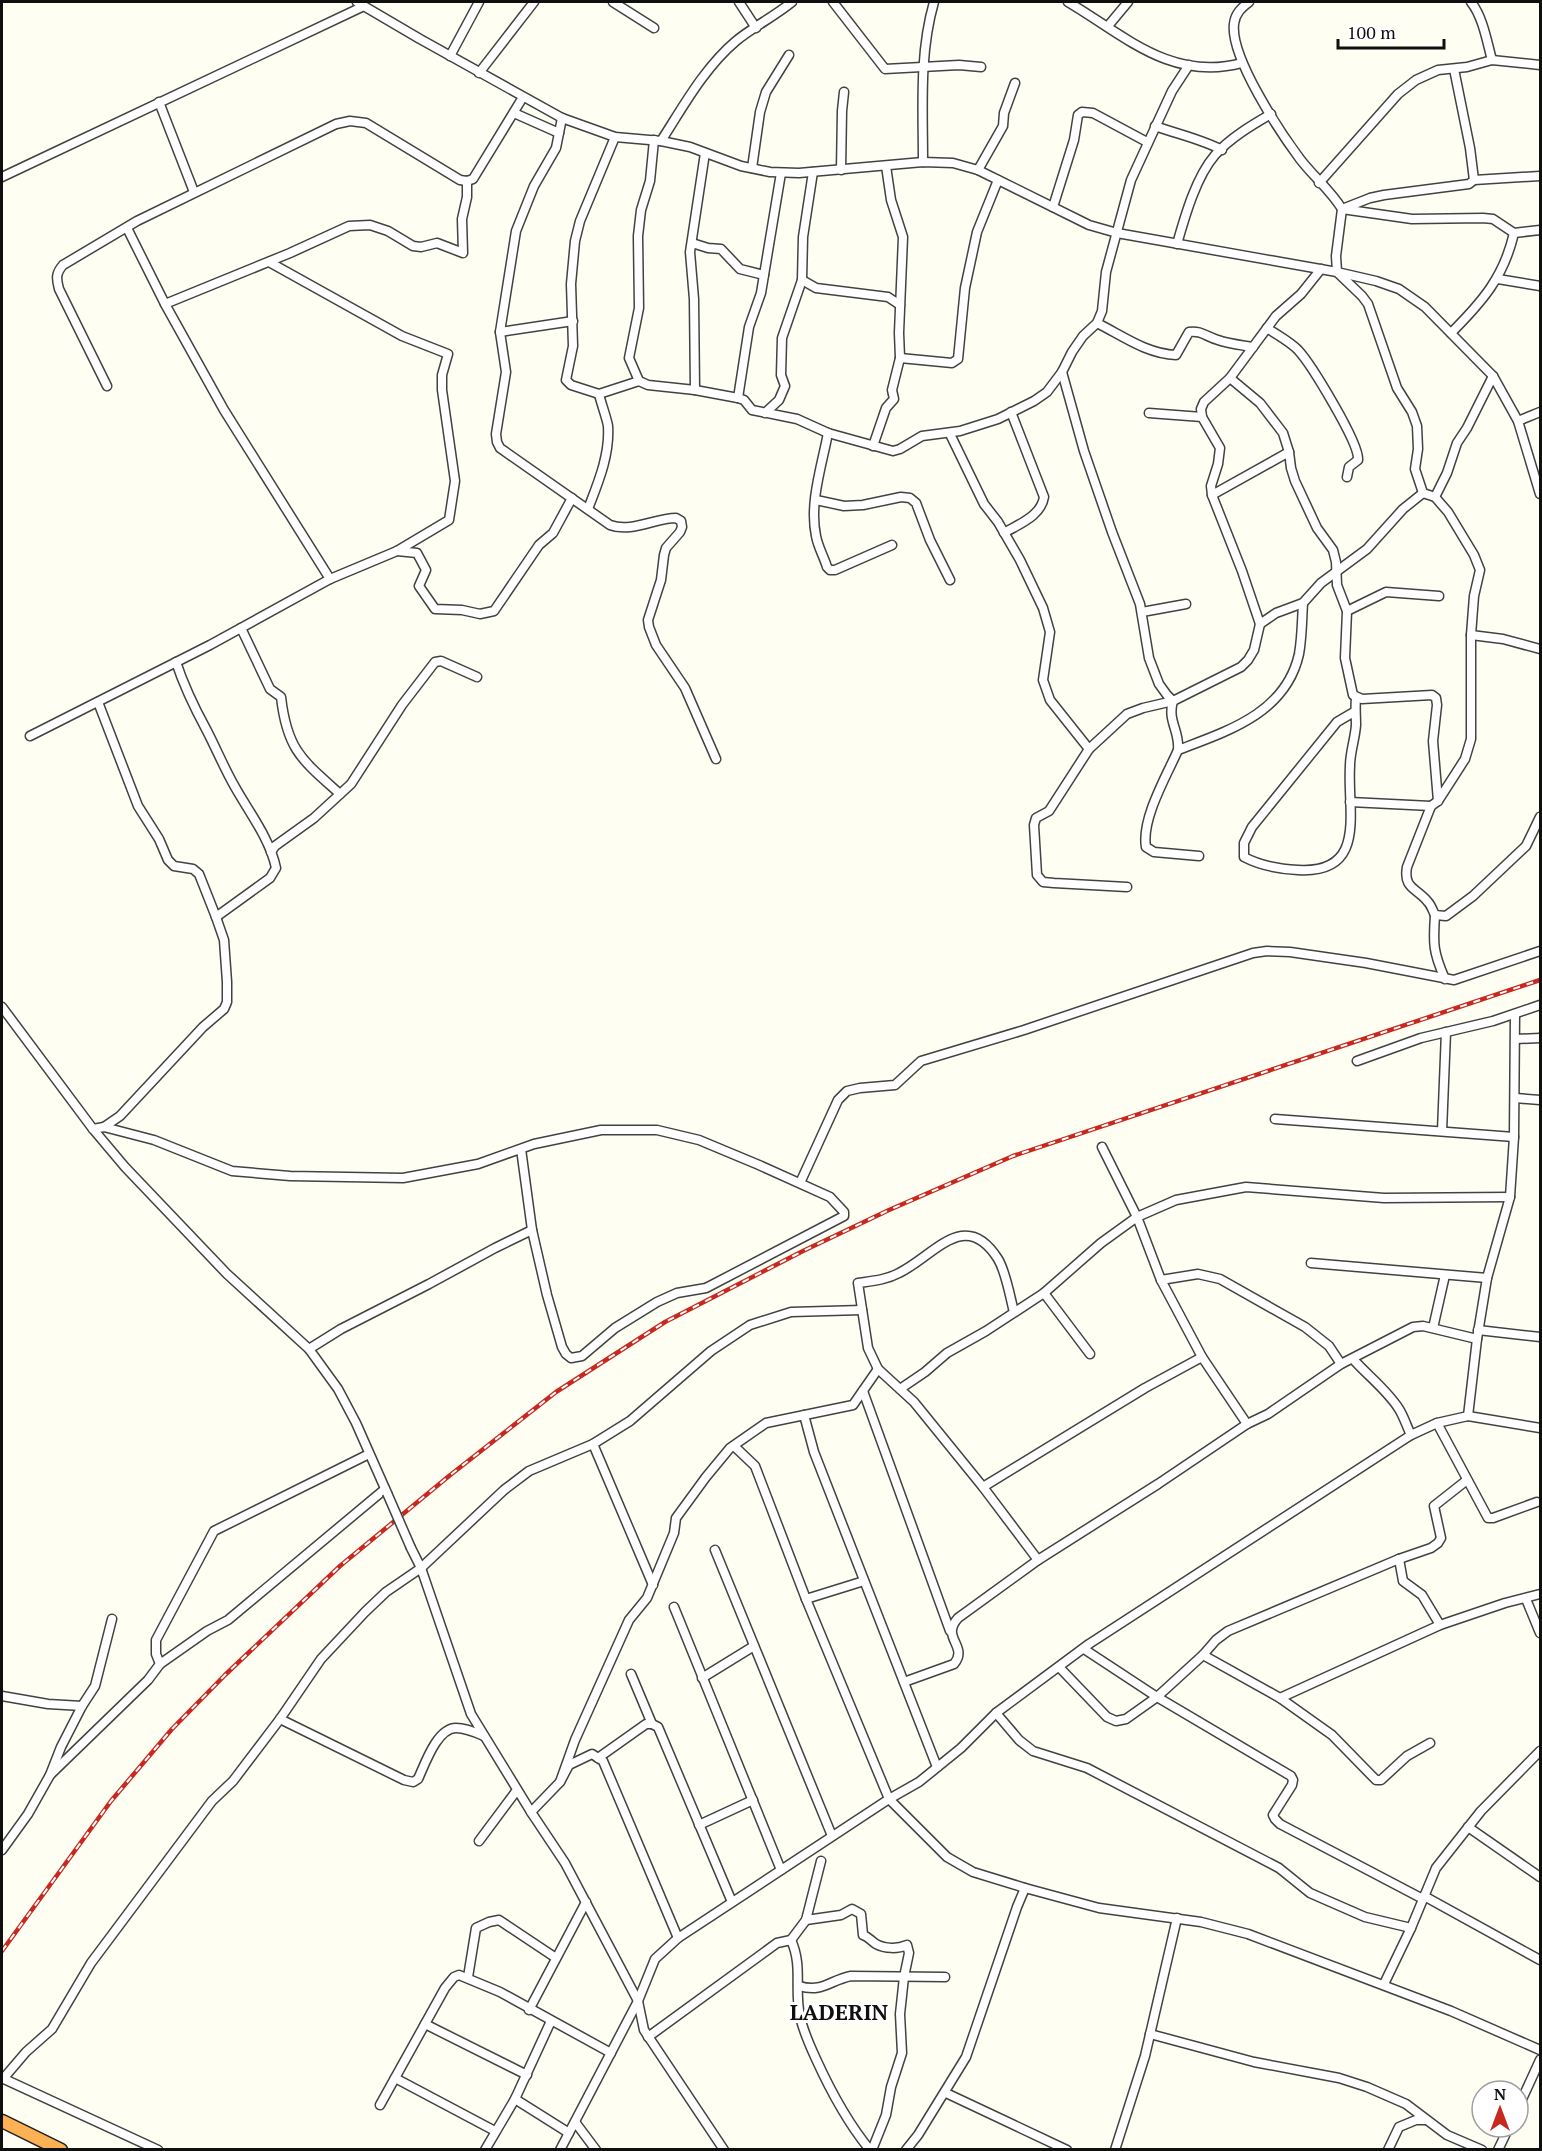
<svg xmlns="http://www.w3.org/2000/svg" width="1542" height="2151" font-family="'PT Serif',serif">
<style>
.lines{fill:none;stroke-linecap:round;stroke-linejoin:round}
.minor-casing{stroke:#424242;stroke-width:11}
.highway-casing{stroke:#202020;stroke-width:15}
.minor{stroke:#fff;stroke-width:8}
.highway{stroke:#fbb154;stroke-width:12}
.rail-casing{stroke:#c72820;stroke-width:4.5}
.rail{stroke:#fff;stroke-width:2;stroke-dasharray:7;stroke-linecap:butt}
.minor-bridge-casing{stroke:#424242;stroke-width:11;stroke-linecap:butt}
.minor-bridge{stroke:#fff;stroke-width:8}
.labels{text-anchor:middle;stroke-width:6;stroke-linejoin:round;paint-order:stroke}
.quarter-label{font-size:22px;font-weight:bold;fill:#0f0f0f;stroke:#fff}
</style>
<rect width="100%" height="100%" fill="#fffef2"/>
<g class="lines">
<defs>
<g id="minor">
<path d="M357 2 420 39 562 118 615 137 661 141 690 147 741 166 770 172 799 173 923 162 953 163 978 170 1089 225 1117 233 1337 272 1376 281 1399 289 1425 307 1493 376 1518 421 1540 494"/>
<path d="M613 2 654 28"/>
<path d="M739 2 756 28"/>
<path d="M833 2 885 69 959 65 981 67"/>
<path d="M1068 2C1124 35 1171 82 1242 63"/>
<path d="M1249 2C1241 8 1235 14 1234 24 1230 57 1280 132 1300 159 1313 176 1331 191 1342 209L1336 256 1337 272 1362 296 1368 304 1397 388 1412 412 1417 426 1418 449 1415 469 1423 493 1435 497 1448 512 1474 555 1480 570 1474 596 1471 635V739L1465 759 1438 801 1431 806 1407 867C1403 889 1417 888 1428 902 1431 905 1433 911 1435 915L1446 916 1473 896 1526 846 1540 817"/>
<path d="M1471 2C1483 17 1487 42 1492 60"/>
<path d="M1108 26 1128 2"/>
<path d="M450 56 479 2"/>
<path d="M479 73 534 2"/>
<path d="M159 102 194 192"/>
<path d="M514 113 559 133"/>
<path d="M562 118 556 148 534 186 516 231 500 332 506 372 496 434 497 442 500 448 610 525C631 533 655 518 676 518L681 521 682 527 680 532 666 548 664 555 661 580 648 620 649 627 656 645 685 688 716 759"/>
<path d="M1155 126C1177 134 1201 139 1222 150"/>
<path d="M615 137 580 221 575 241 571 284 573 346 566 380 571 385 599 394 639 381"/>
<path d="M654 140 650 181 641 210 638 236 639 308 629 358 639 381 648 385 695 390 738 398 744 400 752 410 797 419 828 433 893 451 900 449 922 436 960 431 998 419 1034 401 1047 392 1062 372 1072 352 1083 336 1097 323 1102 311 1106 272 1131 180 1172 91 1189 65"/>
<path d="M661 141C683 107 704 68 736 41 753 27 775 16 792 2"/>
<path d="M923 162C923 108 919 54 934 2"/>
<path d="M752 168 760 112 766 92 789 55"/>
<path d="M841 170 842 111 844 92"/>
<path d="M978 170 1003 126 1004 113 1015 83"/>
<path d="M2 177 364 6"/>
<path d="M1474 180 1540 176"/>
<path d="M467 181 473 179 523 97"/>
<path d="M1319 183 1398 94 1416 80 1438 70 1467 67 1492 60 1540 65"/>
<path d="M1053 207 1074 140 1078 115 1082 112 1093 113 1147 142"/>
<path d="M1342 209 1370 198 1384 195 1469 184 1474 180 1470 148 1454 69"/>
<path d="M1342 209 1412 219 1483 218 1493 219 1514 233 1540 230"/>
<path d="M127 228 165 304 224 410 330 579"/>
<path d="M692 243 708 248 721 249 740 269 764 275"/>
<path d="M1177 244C1185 216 1196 177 1215 155 1230 138 1252 125 1271 114"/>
<path d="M1498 279 1540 286"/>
<path d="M802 280 816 288 888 297 900 305"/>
<path d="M165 304 290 253 349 226 370 225 388 231 413 246 421 247 437 243 463 253 462 219 467 197V181"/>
<path d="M1097 323C1123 336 1147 354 1176 355L1189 332C1201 330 1207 337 1218 340 1229 344 1241 345 1253 347"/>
<path d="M1267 328C1277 335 1289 341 1298 350 1311 364 1360 444 1358 460L1349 467 1347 477"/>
<path d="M500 332 573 321"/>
<path d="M1451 333C1482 302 1504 277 1514 233"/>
<path d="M900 358 952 363 958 359 965 288 977 232 998 180"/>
<path d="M1062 372 1084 451 1112 532 1140 604 1149 658 1159 684 1167 695 1173 701"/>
<path d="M1230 378 1260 403 1283 433 1289 452 1291 468 1295 481 1317 528 1333 550 1336 562 1337 585 1347 611 1345 658 1353 695 1362 699 1432 695 1436 698 1437 705 1433 741 1438 801"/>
<path d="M107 386 59 289C56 278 56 273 63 265L137 221 336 124 350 121 366 123 460 180 467 181"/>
<path d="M695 390 694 299 690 252 705 153"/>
<path d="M738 398 749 327 761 293 781 173"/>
<path d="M765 413 779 400 785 386 781 375 782 338 802 280 803 237 813 172"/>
<path d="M1149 413 1202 417"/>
<path d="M1518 421 1540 412"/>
<path d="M828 433C822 465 809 503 816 536 818 547 824 557 827 567L830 570H835L892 545"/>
<path d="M950 434 984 504 998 522 1020 560 1043 608 1050 632 1043 680 1050 700 1089 749 1127 714 1143 708 1173 701 1241 667 1248 660 1254 650 1260 624 1242 571 1212 495 1211 486 1218 464 1220 448 1202 417 1201 409 1204 402 1230 378 1276 316 1301 294 1321 269"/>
<path d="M873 446 886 408 894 399 892 390 900 358 899 333 903 237 891 200 886 166"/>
<path d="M1212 495 1289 452"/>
<path d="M1435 497 1447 473 1457 443 1467 428 1493 376"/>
<path d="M816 500 844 506 863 505 901 497 910 498 916 503 930 540 950 580"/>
<path d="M588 509C598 483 610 455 608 426 607 419 601 403 599 394"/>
<path d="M1004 533C1019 524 1041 516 1044 497L1011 412"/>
<path d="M397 551 417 553 426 570 419 586 435 609 462 610 480 614 494 611 539 545 553 533 572 498"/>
<path d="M1347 611 1386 592 1439 596"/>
<path d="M1142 612 1186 604"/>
<path d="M1260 624 1276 613 1303 603 1321 583 1367 549 1403 509 1423 493"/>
<path d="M241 628 270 689 281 697C287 750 302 760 340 794"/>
<path d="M1471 635 1503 639 1540 649"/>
<path d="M176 662C184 686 194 707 206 729 216 748 224 768 235 787 249 812 270 839 276 868L270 878 216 917"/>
<path d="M1173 701C1167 721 1180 731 1178 750 1167 775 1141 819 1146 847L1154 852 1199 856"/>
<path d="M98 702 138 806 159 839 168 860 174 866 193 869 199 874 216 917 224 940 227 982V1002L224 1009 203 1027 120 1116 104 1127"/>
<path d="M1354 712 1337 722 1252 827 1244 843V857C1261 866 1279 869 1298 870 1368 874 1347 811 1350 766 1350 752 1355 739 1356 725 1356 716 1355 707 1356 698"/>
<path d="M30 736 210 645 330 579 397 551 449 520 455 481 442 390V375L448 354 402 336 269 262"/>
<path d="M1089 749 1049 811 1036 818 1034 825 1037 875 1043 882 1054 883 1127 887"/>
<path d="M1178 750C1228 731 1286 713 1299 654 1302 638 1302 619 1303 603"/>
<path d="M1350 802 1431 806"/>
<path d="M271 852 275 846 314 818 351 784 402 705 435 662 441 661 477 677"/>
<path d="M1435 915C1433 944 1433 952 1445 979"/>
<path d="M2 1007 93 1129 125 1167 227 1274 309 1349 338 1389 356 1423 387 1493"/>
<path d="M1516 1039 1540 1038"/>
<path d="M1357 1061 1421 1038 1493 1021 1540 1005"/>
<path d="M1515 1098 1540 1100"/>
<path d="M1275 1119 1514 1137"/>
<path d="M93 1129 104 1127 154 1140 232 1171 290 1176 403 1178 478 1164 534 1144 601 1130H657L699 1140 759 1165 830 1197 844 1212V1216L706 1288 677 1293 657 1302 615 1328 582 1356 571 1358 566 1354 562 1347 547 1295 532 1230 521 1149"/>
<path d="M1442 1131 1446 1032"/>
<path d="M1102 1147 1137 1217 1161 1280 1202 1357"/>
<path d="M800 1183 838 1100 847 1091 860 1088 895 1085 921 1061 1024 1030 1253 953 1267 951 1290 952 1366 963 1454 980 1540 951"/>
<path d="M1311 1263 1487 1278"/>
<path d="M1161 1280 1198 1274 1220 1279 1305 1327 1329 1346 1341 1364"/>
<path d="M1044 1293 1090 1354"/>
<path d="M1014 1312C1010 1297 1006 1272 998 1259 965 1207 934 1256 899 1273 886 1280 872 1281 858 1283L868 1348 878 1369 914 1402 983 1487 1038 1560"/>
<path d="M1433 1328 1445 1275"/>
<path d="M1478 1330 1540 1337"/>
<path d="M309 1349 341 1329 429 1284 495 1248 532 1230"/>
<path d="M1353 1359C1368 1376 1387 1390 1399 1409 1404 1417 1407 1427 1411 1435"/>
<path d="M900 1389 925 1372 947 1353 986 1331 1044 1293 1101 1243 1137 1217 1176 1200 1246 1187 1384 1198 1510 1197"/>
<path d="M863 1391 950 1631"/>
<path d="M804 1415 814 1452 937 1767"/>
<path d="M1468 1416 1477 1339 1487 1278 1510 1197 1514 1137 1515 1014"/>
<path d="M1437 1423 1488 1518H1493L1537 1502"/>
<path d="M593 1444 653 1585"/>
<path d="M734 1446 755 1466 806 1599 889 1799 947 1857 973 1872 1025 1888"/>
<path d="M983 1487 1145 1388 1202 1357 1247 1424"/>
<path d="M411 1548 421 1568 471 1714 531 1812 565 1863 638 2001 644 2030 724 2150"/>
<path d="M715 1550 832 1836"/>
<path d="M1399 1559 1403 1581 1422 1595 1440 1625"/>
<path d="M806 1599 864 1581"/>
<path d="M1526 1599 1540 1633"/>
<path d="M674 1607 781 1870"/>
<path d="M1084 1649 1157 1697 1291 1776 1293 1780 1292 1785 1273 1815 1275 1819 1280 1824 1423 1899"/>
<path d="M1203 1655 1280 1698 1332 1735 1376 1780H1381L1407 1756 1430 1743"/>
<path d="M160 1664 207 1631 228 1620 385 1489"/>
<path d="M1059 1667 1107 1717 1116 1721 1126 1719 1157 1697 1203 1655 1216 1640 1228 1631 1399 1559 1431 1548 1438 1543 1441 1538 1434 1506 1467 1480"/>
<path d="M631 1674 652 1724 658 1727 732 1902"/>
<path d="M702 1678 754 1646"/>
<path d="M904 1682 954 1664C969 1646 940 1638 958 1618L1038 1560 1158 1484 1247 1424 1268 1414 1341 1364 1413 1327 1423 1326 1477 1339"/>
<path d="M2 1696 48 1704 82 1706"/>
<path d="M1280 1698 1440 1625 1505 1603 1540 1594"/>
<path d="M996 1713 1019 1740 1033 1751 1087 1768 1279 1868 1310 1893 1365 1917 1411 1928"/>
<path d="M280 1719 404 1780 413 1782 418 1779C425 1764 437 1728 456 1728 465 1728 475 1732 484 1736"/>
<path d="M598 1758 646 1724H652"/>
<path d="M50 1775 148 1680 160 1664 156 1654V1640L214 1531 369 1454"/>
<path d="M560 1782 575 1740 629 1620 647 1598 674 1533 676 1518 706 1477 730 1448 766 1423 853 1405 878 1369"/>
<path d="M531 1812 560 1782 569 1765 592 1754 603 1761 678 1938"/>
<path d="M699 1825 753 1800"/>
<path d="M1468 1827 1540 1877"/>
<path d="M479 1841 517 1790"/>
<path d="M2 1850 28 1814 50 1775 61 1747 82 1706 95 1686 112 1619"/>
<path d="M1424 1896 1540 1960"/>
<path d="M806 1920 841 1915 852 1909 861 1914 863 1935C869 1937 871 1941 876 1944 885 1949 898 1949 907 1945L909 1953 904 1977 900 2014 902 2053 891 2087 886 2115 872 2150"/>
<path d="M791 1940C803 1966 794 1989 800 2016 803 2031 810 2046 816 2059 831 2092 847 2122 870 2150"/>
<path d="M468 1977 476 1928 489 1922 499 1920 556 1958"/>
<path d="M1384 1984 1411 1928 1436 1868 1481 1811 1540 1751"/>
<path d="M799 1986C823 1993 830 1980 851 1976L945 1977"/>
<path d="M529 2010 586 1902"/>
<path d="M425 2024 527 2075"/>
<path d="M1150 2034 1254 2062 1339 2078 1367 2087 1406 2104 1447 2135 1482 2150"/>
<path d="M648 2037 777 1943 791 1940 806 1920 821 1861"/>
<path d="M2 2078 158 2150"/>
<path d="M395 2078 495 2131"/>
<path d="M3 2079 26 2052 52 2029 91 1963 212 1801 233 1781 280 1719 321 1659 365 1612 386 1592 421 1568 504 1490 529 1471 593 1444 630 1421 711 1351 750 1325 791 1312 862 1310"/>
<path d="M946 2093 1067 2150"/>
<path d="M515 2099 569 2133"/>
<path d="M380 2105 445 1988 454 1977 459 1975 500 1992 611 2053"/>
<path d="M1518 2108 1540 2060"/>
<path d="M575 2122 596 2150"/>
<path d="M485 2150 515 2099 551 2021"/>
<path d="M560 2150 638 2001 655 1959 678 1938 889 1799 919 1782 961 1748 996 1713 1089 1644 1411 1435 1437 1423 1468 1416 1540 1428"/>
<path d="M906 2150 918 2135 966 2057 1017 1907 1025 1888 1099 1908 1201 1922 1248 1934 1451 2011 1540 2050"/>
<path d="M1115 2150 1145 2056 1177 1918"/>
<path d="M1388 2150 1399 2127 1416 2120H1426"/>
<path d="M1498 2150 1509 2127"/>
</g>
<path id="highway" d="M2 2121 61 2150"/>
</defs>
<!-- minor casing -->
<use href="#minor" class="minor-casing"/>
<!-- highway casing -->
<use href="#highway" class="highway-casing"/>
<!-- minor -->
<use href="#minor" class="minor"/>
<!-- highway -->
<use href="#highway" class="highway"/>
<defs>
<path id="rail" d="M2 1951 111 1801 172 1729 225 1675 340 1566 449 1476 556 1392 665 1322 803 1251 889 1210 1013 1156 1540 980"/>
</defs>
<!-- rail casing -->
<use href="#rail" class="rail-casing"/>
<!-- rail -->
<use href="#rail" class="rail"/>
<defs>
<path id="minor-bridge" d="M387 1493 411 1548"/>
</defs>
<!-- minor-bridge casing -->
<use href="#minor-bridge" class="minor-bridge-casing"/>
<!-- minor-bridge -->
<use href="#minor-bridge" class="minor-bridge"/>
</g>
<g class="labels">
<!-- quarter labels -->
<g class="quarter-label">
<text x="839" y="2020">LADERIN</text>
</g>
</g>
<!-- border -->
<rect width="1542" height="2151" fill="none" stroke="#0f0f0f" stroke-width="6"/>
<!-- north arrow -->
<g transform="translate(1500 2109)"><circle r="28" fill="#ffffff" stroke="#9f9f9f" stroke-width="1.5"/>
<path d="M0-4.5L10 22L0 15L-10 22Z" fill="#c72820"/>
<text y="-9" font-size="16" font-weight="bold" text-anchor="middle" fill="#0f0f0f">N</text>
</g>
<!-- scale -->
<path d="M1338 39v9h106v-9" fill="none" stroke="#0f0f0f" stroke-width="3"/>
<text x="1347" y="39" font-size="18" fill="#0f0f0f" stroke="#ffffff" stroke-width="4.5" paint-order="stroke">100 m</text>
</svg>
